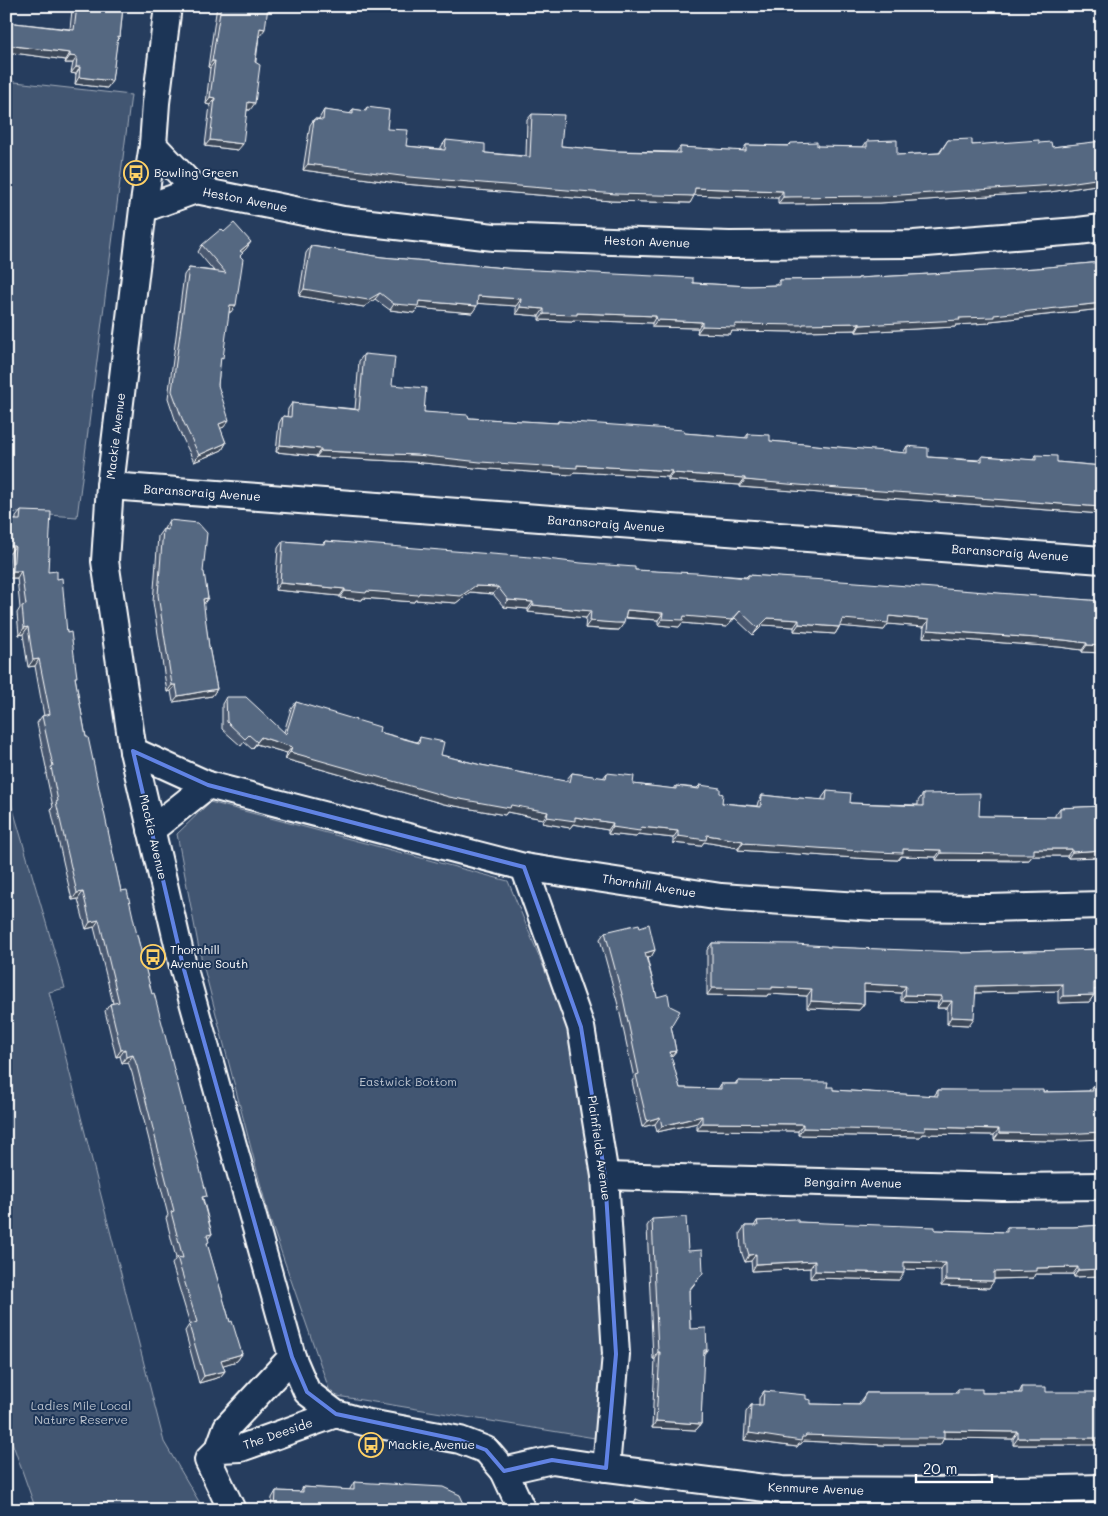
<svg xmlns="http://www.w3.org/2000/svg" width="1108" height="1516" font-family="Mali,sans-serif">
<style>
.green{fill:#425672;stroke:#a0aab8}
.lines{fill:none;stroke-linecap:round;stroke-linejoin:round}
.minor-casing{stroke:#fff;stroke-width:30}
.minor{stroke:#1d3557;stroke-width:26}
.wall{fill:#49596f;stroke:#fff}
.shaded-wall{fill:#3c485a;stroke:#fff}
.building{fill:#556781;stroke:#fff}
.marked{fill:none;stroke:#6183e4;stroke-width:4;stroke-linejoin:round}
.labels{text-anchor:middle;stroke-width:4;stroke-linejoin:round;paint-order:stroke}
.poi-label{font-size:12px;fill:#fff;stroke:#1d3557;text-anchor:start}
.street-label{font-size:12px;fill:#fff;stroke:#1d3557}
.park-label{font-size:12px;fill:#bdc4ce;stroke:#1d3557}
</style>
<rect width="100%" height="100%" fill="#263d5e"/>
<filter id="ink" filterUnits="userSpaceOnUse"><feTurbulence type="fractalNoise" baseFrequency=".02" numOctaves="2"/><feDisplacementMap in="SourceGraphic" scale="10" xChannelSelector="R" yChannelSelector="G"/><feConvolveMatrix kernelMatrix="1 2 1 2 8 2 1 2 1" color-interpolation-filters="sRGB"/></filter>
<g filter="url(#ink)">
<!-- green -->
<g class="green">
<path d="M6 81 131 95 77 517 6 512Z"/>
<path d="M6 785 65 988 49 992 164 1442 204 1510H36L6 1425Z"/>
<path d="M210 802 508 881 572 1036 583 1110 595 1207 604 1328 601 1439 331 1395 269 1217 199 949 177 834Z"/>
</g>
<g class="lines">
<defs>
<g id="minor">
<path d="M168 6 156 103 153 145 143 209 110 486 105 561 133 751 183 966 292 1357 307 1392 336 1414 364 1422 460 1440 486 1450 504 1471 522 1510"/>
<path d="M153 145 196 190 343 220 494 237 729 245 914 244 1078 231 1102 228"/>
<path d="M143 209 196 190"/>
<path d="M110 486 1102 560"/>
<path d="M133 751 208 785 524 867 721 897 875 907 989 908 1102 905"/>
<path d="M151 830 208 785"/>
<path d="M524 867 581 1027 605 1176 616 1354 606 1468"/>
<path d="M605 1176 1003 1187 1102 1186"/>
<path d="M219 1449 227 1427 292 1357"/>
<path d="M504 1471 552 1460 606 1468 781 1490 975 1491 1102 1488"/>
<path d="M232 1510 208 1460 219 1449 241 1448 336 1414"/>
</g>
</defs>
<!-- minor casing -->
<use href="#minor" class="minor-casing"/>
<!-- minor -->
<use href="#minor" class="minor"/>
</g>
<!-- wall -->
<g class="wall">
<path d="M75 6H123L120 37 117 40 112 81 107 88 75 84 76 74 71 73 73 63H65L66 60 6 52V22L70 29 72 10Z"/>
<path d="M217 6H265L260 36H259L250 110H247L238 150 205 146 210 105 206 104 210 68 208 67Z"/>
<path d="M367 107 387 129 406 146 441 149V147L446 140 485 153 526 156 527 120 532 114 561 146 614 151 676 152 680 147 742 151 746 145 863 147 867 141 897 155 939 153 948 140 972 145 1039 143 1052 147 1098 142V140L1102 135V184L1050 192 880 203 778 204V198L694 195 690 203 611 201 404 184 303 170 310 125 314 119H319L320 117 324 110 350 114 353 109 364 111Z"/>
<path d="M202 245 246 249 242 252 240 256 231 312H229L220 362 218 385 224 427 220 428 226 443 222 450 194 462 178 428 168 398 184 275 189 268 214 271 198 252Z"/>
<path d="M311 246 382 257 516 269 693 283 749 286 776 285 780 280 857 279 858 278 1037 268 1102 262V309L990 321 989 323 956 325 955 327 856 332V330L799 331 798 332 732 331 730 334 697 333 698 328 652 327V323L573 320 572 321 539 320V316L516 314V306L477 303 472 313 417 308 414 313 390 310 375 299 364 307 299 296 306 253Z"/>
<path d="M364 354 392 385 424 412 469 418 557 423 558 421 684 433 745 438 748 434 770 441 903 453 907 446 928 457 979 460 982 456 1033 460 1036 455 1057 462 1102 466V514L794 491 740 487V485L668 480V477L574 472 572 475 475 468 413 462 316 457V456L276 452 279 423 283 416 287 417 288 409 292 403 355 409 359 361Z"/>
<path d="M21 511 48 572 57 579 86 737 121 891 137 935 212 1234 208 1239 207 1244 230 1322 242 1354 237 1361 223 1365 225 1371 220 1377 199 1383 185 1331 189 1325 190 1324 172 1264 176 1258 166 1218 168 1215 132 1073 128 1062 122 1063 120 1056 116 1057 105 1011 110 1004 113 1003 94 927 86 929 78 899 72 900 51 809 53 807 46 774 47 772 37 723 42 716H44L35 666 28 667 23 634 19 635 17 613 20 608 17 578H8L10 553H6L7 526 12 520H16V517Z"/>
<path d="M169 520 203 572 208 598 203 604 209 647 217 689 212 696 173 702 171 691 167 692 153 602 158 536 163 529 164 530 165 527Z"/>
<path d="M283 541 322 544 325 541 635 570 746 577 748 575 1102 601V653L1082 652V650L1059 647 923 637 924 627 888 624 884 630 840 626 835 634 794 631V627L763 625 753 635 735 618 727 627 682 623 679 627 658 625V620L625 618 619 630H610L585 628 586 618 528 612V609L504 607 493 594 470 592 456 603 415 600 414 602 363 598 362 600 340 598V596L275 590 278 548Z"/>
<path d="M226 697 284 732 291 709 296 702 379 732 417 742 420 737 441 755 481 765 567 782V779L572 773 603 778 607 773 633 784 674 789 676 786 697 788 700 785 720 793 722 803 757 806 758 802 762 795 798 799 799 798 822 800V798L827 791 850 803 918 805V801L923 794 979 816 1055 817V815L1060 808 1102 806V857L1068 858 1067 856H1032L1029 860 1015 861 936 860V857L901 856 898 860 870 859 738 850V848L704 842 701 846 673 843V838L638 834 636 837 608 834V830L573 824 570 828 542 823 543 819 507 812 505 815 444 804 285 759 287 753 256 744 252 749 244 742 241 746 222 729V704Z"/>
<path d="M640 927 655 950 651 957 647 958 657 997 671 1026 676 1051 671 1057 680 1088 718 1089 721 1084H735L737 1081 827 1087 833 1090 934 1096 938 1090 1043 1092 1089 1091 1092 1086 1102 1085 1058 1141 994 1140V1135L922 1134 920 1137 798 1135V1131L697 1130V1123L657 1132 655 1124 642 1127 632 1081 634 1078 618 1005 600 939 605 932Z"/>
<path d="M712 943 827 947 961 953 1102 949V989L1094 990V995L1089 1002 1058 1003V991L976 993 969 1025 947 1024V1008H937L938 1002 901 1001V993L864 991V1004L859 1010 807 1008V996L768 994 767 996 707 995V950Z"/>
<path d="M652 1219 688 1251 703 1273 689 1291 690 1329 707 1350 703 1355 701 1424 696 1430 652 1428 655 1359H653L647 1226Z"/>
<path d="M794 1220 798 1222 935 1230 1004 1232 1007 1227H1073L1102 1225V1278H1099V1276L1074 1277 1073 1274H1035L1033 1278 994 1279 989 1288 941 1286V1270L904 1269 899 1280 810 1278V1268L752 1271 751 1261 745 1262 741 1251 740 1233 745 1226H754L757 1221Z"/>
<path d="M1022 1387 1046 1392 1081 1445H1013V1439L944 1438 940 1445H884L803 1441 801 1444H799L797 1447 744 1440 746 1412 751 1405H759V1398L764 1391 806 1399 811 1404 858 1405 861 1400 866 1393H955L958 1389 982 1393H1019Z"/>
<path d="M354 1482 467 1510H271L272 1498 276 1491 300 1492 303 1487 349 1490 350 1489Z"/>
<path d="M636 1499 657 1510H630L632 1506Z"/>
</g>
<!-- shaded-wall -->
<g class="shaded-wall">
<path d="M260 28 265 29 260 36 255 35Z"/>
<path d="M6 45 70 53 66 60 6 52Z"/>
<path d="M70 56 77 57 73 63H65Z"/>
<path d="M212 61H215L210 68 208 67Z"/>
<path d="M76 67H80L76 74 71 73Z"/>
<path d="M79 77 112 81 107 88 75 84Z"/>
<path d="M210 97 215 98 210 105 206 104Z"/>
<path d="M248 102 255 103 250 110 243 109Z"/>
<path d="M210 140 243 144 238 150 205 146Z"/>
<path d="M308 164 694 196 690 203 611 201 404 184 303 170Z"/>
<path d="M1102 178V184L1050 192 880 203 778 204 783 197Z"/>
<path d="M695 188 783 191 778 198 690 195Z"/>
<path d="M251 242 246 249 236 258 240 251Z"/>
<path d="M304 289 380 293 375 299 364 307 299 296Z"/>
<path d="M478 296 521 299 516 306 473 303Z"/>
<path d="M419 301 477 306 472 313 417 308 414 313 390 310 394 304Z"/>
<path d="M1102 303V309L990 321 989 323 956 325 955 327 856 332 860 325 959 318Z"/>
<path d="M230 305H236L231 312 225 311Z"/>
<path d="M520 307 544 309 539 316 516 314Z"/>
<path d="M577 313 656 316 652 323 573 320 572 321 539 320 544 314Z"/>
<path d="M657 320 702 322 698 328 652 327Z"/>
<path d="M860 323 856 330 799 331 798 332 732 331 730 334 697 333 702 326 735 324Z"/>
<path d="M229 420 224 427 214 431 219 424Z"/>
<path d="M226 443 222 450 194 462 199 455Z"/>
<path d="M280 445 321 449 316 456 276 452Z"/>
<path d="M321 451 417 455 672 471 668 477 574 472 572 475 475 468 413 462 316 457Z"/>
<path d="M672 473 745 478 740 485 668 480Z"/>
<path d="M745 480 1102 507V514L740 487Z"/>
<path d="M10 546H15L10 553H6Z"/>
<path d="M13 571H21L17 578H8Z"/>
<path d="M280 583 345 589 340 596 275 590Z"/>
<path d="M475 586 498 587 493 594 470 592 456 603 415 600 414 602 363 598 362 600 340 598 345 591H367L419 593Z"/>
<path d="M208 598 203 605V599Z"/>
<path d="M508 600 533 602 528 609 504 607Z"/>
<path d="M533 605 591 611 586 618 528 612Z"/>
<path d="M627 610 663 613 658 620 622 617Z"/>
<path d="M740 611 727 627 682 623 679 627 658 625 662 619 684 616Z"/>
<path d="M889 616 929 620 924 627 888 624 884 630 838 626 843 619Z"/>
<path d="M768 618 799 620 794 627 763 625 753 635 758 628Z"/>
<path d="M590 621 624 623 619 630 585 628Z"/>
<path d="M799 624 839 627 835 634 794 631Z"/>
<path d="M28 627 23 634 19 635 24 628Z"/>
<path d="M928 630 1064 640 1087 643 1082 650 1059 647 923 637Z"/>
<path d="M1087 645 1102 646V653L1082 652Z"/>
<path d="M39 659 35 666 28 667 33 660Z"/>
<path d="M172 685H176L171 691 167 692Z"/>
<path d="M217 689 212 696 173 702 178 696Z"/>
<path d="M261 737 292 747 287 753 256 744 252 749Z"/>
<path d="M290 752 548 812 543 819 507 812 505 815 444 804 285 759Z"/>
<path d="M547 817H575L613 823 608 830 573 824 570 828 542 823Z"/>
<path d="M612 827H641L678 831 673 838 638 834 636 837 608 834Z"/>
<path d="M707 835 743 841 738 848 704 842 701 846 673 843 678 836Z"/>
<path d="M743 843 903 849 941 850 936 857 901 856 898 860 870 859 738 850Z"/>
<path d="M1034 849H1072L1067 856H1032L1029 860H936L941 853Z"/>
<path d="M1102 850V857L1068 858 1072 852Z"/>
<path d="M83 892 78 899 72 900 77 893Z"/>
<path d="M99 920 94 927 86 929 90 922Z"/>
<path d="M655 950 651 957 641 960 645 953Z"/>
<path d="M1094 983H1102V989L1089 990Z"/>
<path d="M864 984 906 986 901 993 860 991Z"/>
<path d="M1063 984 1058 991 971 993 976 986Z"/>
<path d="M772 987 812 989 807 996 768 994 767 996 707 995 712 988Z"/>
<path d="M905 995 942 996 938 1002 901 1001Z"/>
<path d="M1094 995 1089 1002 1058 1003 1063 996Z"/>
<path d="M811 1001 864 1004 859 1010 807 1008Z"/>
<path d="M942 1001H952L947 1008H937Z"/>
<path d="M951 1017 974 1018 969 1025 947 1024Z"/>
<path d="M125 1049 120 1056 116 1057 121 1050Z"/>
<path d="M676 1051 671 1057 670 1052Z"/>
<path d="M133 1055 128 1062 122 1063 126 1057Z"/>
<path d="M702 1116 697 1123 657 1132 662 1126Z"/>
<path d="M660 1117 655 1124 642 1127 647 1121Z"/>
<path d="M702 1123 803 1124 798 1131 697 1130Z"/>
<path d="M925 1127 999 1129 994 1135 922 1134 920 1137 798 1135 803 1128Z"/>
<path d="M1102 1132V1139L1058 1141 994 1140 999 1133Z"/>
<path d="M756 1254 751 1261 745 1262 749 1255Z"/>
<path d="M815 1261 810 1268 752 1271 756 1264Z"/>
<path d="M904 1262 946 1263 941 1270 899 1269Z"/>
<path d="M1078 1267 1073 1274H1035L1033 1278 989 1279 994 1272 1037 1268Z"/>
<path d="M1102 1269V1273L1099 1276 1074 1277 1078 1270Z"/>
<path d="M815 1271 904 1273 899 1280 810 1278Z"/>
<path d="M946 1280 994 1281 989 1288 941 1286Z"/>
<path d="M658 1352H660L655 1359H653Z"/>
<path d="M242 1354 237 1361 217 1367 221 1360Z"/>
<path d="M225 1371 220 1377 199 1383 204 1376Z"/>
<path d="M656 1421 701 1424 696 1430 652 1428Z"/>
<path d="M944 1431 1018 1432 1013 1439 944 1438 940 1445H884L803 1441 801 1444H799L797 1447 744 1440 749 1433 802 1437 806 1435Z"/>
<path d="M1018 1438H1102V1445H1013Z"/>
</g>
<!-- building -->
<g class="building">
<path d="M77 6H123L120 37 118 36 112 81 79 77 80 67H76L77 57 70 56V53L6 45V22L74 30Z"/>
<path d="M221 6 268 7 265 29 260 28 255 62 260 65 255 103 248 102 243 144 210 140 215 98 210 97 215 61H212Z"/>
<path d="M367 107 389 110 387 129 408 130 406 146 445 150 446 140 485 144V153L530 157 532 114 564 115 561 146 614 151 680 153V147L746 151V145L788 146 791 143 817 142V146L867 147V141L897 140V155L940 153 948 140 972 139V145L1039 140V143L1051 142 1052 147 1102 141V178L1055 185 885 196 783 197V191L695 188 694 196 616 194 409 177 308 164 314 119 323 120 324 110 353 114V109L366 111Z"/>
<path d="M234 223 251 242 240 251 243 253 240 256 243 259 236 305H230L223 358 221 357 218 385 229 420 219 424 226 443 199 455 183 421 172 391 189 268 226 273 202 245 221 229 224 232Z"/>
<path d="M311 246 382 257 516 269 693 278V283L749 286 780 285V280L858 279V278L1037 268 1102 262V303L994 315V317L959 318 960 320 860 325V323L803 324V325L735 324V327L702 326V322L657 320 656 316 577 313V315L544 314V309L520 307 521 299 478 296 477 306 419 301 418 306 394 304 380 293 368 300 304 289Z"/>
<path d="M364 354 395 357 392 385 426 388 424 412 468 415 469 418 558 423V421L684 430V433L748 438V434L770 435V441L907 453V446L928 448V457L982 461V456L1036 460V455L1057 456V462L1102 466V507L798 485 745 480V478L672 473V471L577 465V468L480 462 417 455 321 451V449L280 445 283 416 291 417 292 403 359 410Z"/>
<path d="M21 511 51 512 48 572 57 571V579L62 578 67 633 71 632 77 677H75L86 737H88L121 891 127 890 137 935 152 994 154 993 207 1196 202 1197 212 1234 207 1235 209 1242 207 1243 230 1322 232 1321 242 1354 221 1360 225 1371 204 1376 189 1325 197 1322 177 1257 183 1258 171 1212 174 1211 137 1066 133 1055 126 1057 125 1049 121 1050 110 1004 119 1002 99 920 90 922 83 892 77 893 56 802 58 801 51 767 53 766 42 716 50 714 39 659 33 660 28 627 24 628 22 606 26 605 21 571H13L15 546H10L12 520H20Z"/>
<path d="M169 520 198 523 207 533 203 572H204L208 598 203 599 209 647 217 689 178 696 176 685H172L158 595 163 529 168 530Z"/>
<path d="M283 541 324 544 325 541 352 543 530 557 581 563 635 567V570L696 573 748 578V575L856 582 1102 601V646L1087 645V643L1064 640 928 630 929 620 889 616 888 623 843 619 839 627 799 624V620L768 618 758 628 740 611 732 620 684 616 683 620 662 619 663 613 627 610 624 623H615L590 621 591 611 533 605V602L508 600 498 587 475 586 461 596 419 593 418 595 367 591 366 593 345 591V589L280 583Z"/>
<path d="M226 697H246L286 734 296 702 380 727 379 732 419 743 420 737 444 742 441 755 481 765 570 782 572 773 606 778 607 773 634 776 633 784 676 789V786L699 789 700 785 720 788V793L723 794 722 803 761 807 762 795 798 799 799 798 826 800 827 791 851 793 850 803 923 806V794L980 793 979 816 1060 817V808L1102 806V850L1072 852V849H1034V854H1020L941 853V850L903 849V853L875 852 743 843V841L707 835 706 840 678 836V831L641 827 640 831 612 827 613 823 575 817V821L547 817 548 812 511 805 510 808 449 797 290 752 292 747 261 737 257 742 249 735 245 739 227 722Z"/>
<path d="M639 924 640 927 649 924 655 950 645 953 657 997 668 994 670 1006 680 1011 671 1026 676 1051 670 1052 680 1088 721 1089V1084H737V1081L828 1082 827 1087H833V1090L938 1096V1090H1043V1092L1093 1091 1092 1086 1102 1085V1132L1063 1134 999 1133V1129L925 1127V1131L803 1128V1124L702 1123V1116L662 1126 660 1117 647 1121 636 1075 639 1074 623 998 605 932Z"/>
<path d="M712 943 795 944 827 946V947L961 952V953L1102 949V983H1094V995L1063 996V984L976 986 974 1018 951 1017 952 1001H942V996L905 995 906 986 864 984V1004L811 1001 812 989 772 987V989L712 988Z"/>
<path d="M686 1217 688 1251 702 1250 703 1273 689 1290 690 1329 706 1328 707 1350H704L701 1424 656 1421 660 1352H658L652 1219Z"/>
<path d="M794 1219V1220H798V1222L935 1227V1230L1007 1232V1227H1073L1102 1225V1269L1078 1270V1267L1037 1268V1271L994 1272V1281L946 1280V1263L904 1262V1273L815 1271V1261L756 1264V1254L749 1255 746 1245 745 1226H758L757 1221Z"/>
<path d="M1022 1387H1046V1392H1102V1438H1018V1432L944 1431V1438H889L806 1435 805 1437H802L801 1441 749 1433 751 1405H763L764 1391 806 1395V1399L811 1400V1404L860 1405 866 1393H958V1389H982V1393H1022Z"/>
<path d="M354 1482 443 1487 460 1495 467 1510H275L276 1491 303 1492V1487L354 1490Z"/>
<path d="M636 1499 658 1507 657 1510H632Z"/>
</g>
</g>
<!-- marked area -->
<path class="marked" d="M133 751 208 785 524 867 581 1027 605 1176 616 1354 606 1468 552 1460 504 1471 486 1450 460 1440 336 1414 307 1392 292 1357 183 966Z"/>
<!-- icons -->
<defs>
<symbol id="bus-ring" viewBox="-11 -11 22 22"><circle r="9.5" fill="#1d3557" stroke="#ffd166" stroke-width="1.5"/><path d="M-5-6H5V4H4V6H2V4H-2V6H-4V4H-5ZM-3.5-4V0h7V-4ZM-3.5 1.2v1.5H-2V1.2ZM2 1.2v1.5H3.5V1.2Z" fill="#ffd166"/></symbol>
</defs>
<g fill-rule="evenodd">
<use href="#bus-ring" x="122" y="159" width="28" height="28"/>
<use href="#bus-ring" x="139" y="943" width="28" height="28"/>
<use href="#bus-ring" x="357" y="1431" width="28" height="28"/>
</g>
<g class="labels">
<!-- poi labels -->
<g class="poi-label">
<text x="154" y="177">Bowling Green</text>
<text x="170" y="954">Thornhill<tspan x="170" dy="14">Avenue South</tspan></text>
<text x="388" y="1449">Mackie Avenue</text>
</g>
<!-- street labels -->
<g class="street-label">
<text transform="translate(245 200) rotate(11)" y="4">Heston Avenue</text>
<text transform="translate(647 242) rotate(2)" y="4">Heston Avenue</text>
<text transform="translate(116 436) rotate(-83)" y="4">Mackie Avenue</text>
<text transform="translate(202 493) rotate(4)" y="4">Baranscraig Avenue</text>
<text transform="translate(606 524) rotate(4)" y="4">Baranscraig Avenue</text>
<text transform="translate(1010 553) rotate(4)" y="4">Baranscraig Avenue</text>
<text transform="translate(153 837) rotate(77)" y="4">Mackie Avenue</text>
<text transform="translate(649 886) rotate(9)" y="4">Thornhill Avenue</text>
<text transform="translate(599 1148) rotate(82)" y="4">Plainfields Avenue</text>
<text transform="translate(853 1183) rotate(1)" y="4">Bengairn Avenue</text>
<text transform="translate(278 1434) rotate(-19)" y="4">The Deeside</text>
<text transform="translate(816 1489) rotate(2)" y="4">Kenmure Avenue</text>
</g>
<!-- park labels -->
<g class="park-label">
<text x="408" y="1086">Eastwick Bottom</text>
<text x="81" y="1410">Ladies Mile Local<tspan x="81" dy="14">Nature Reserve</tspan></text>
</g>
</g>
<!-- margin -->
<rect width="1108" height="1516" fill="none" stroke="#1d3557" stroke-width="25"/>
<rect x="12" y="12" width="1083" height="1491" fill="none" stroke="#fff" stroke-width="2" filter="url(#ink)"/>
<!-- scale -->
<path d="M916 1474v8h76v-8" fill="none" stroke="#ffffff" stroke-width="2.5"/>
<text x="923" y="1474" font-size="15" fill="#ffffff" stroke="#1d3557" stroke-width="4" paint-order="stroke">20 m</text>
</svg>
